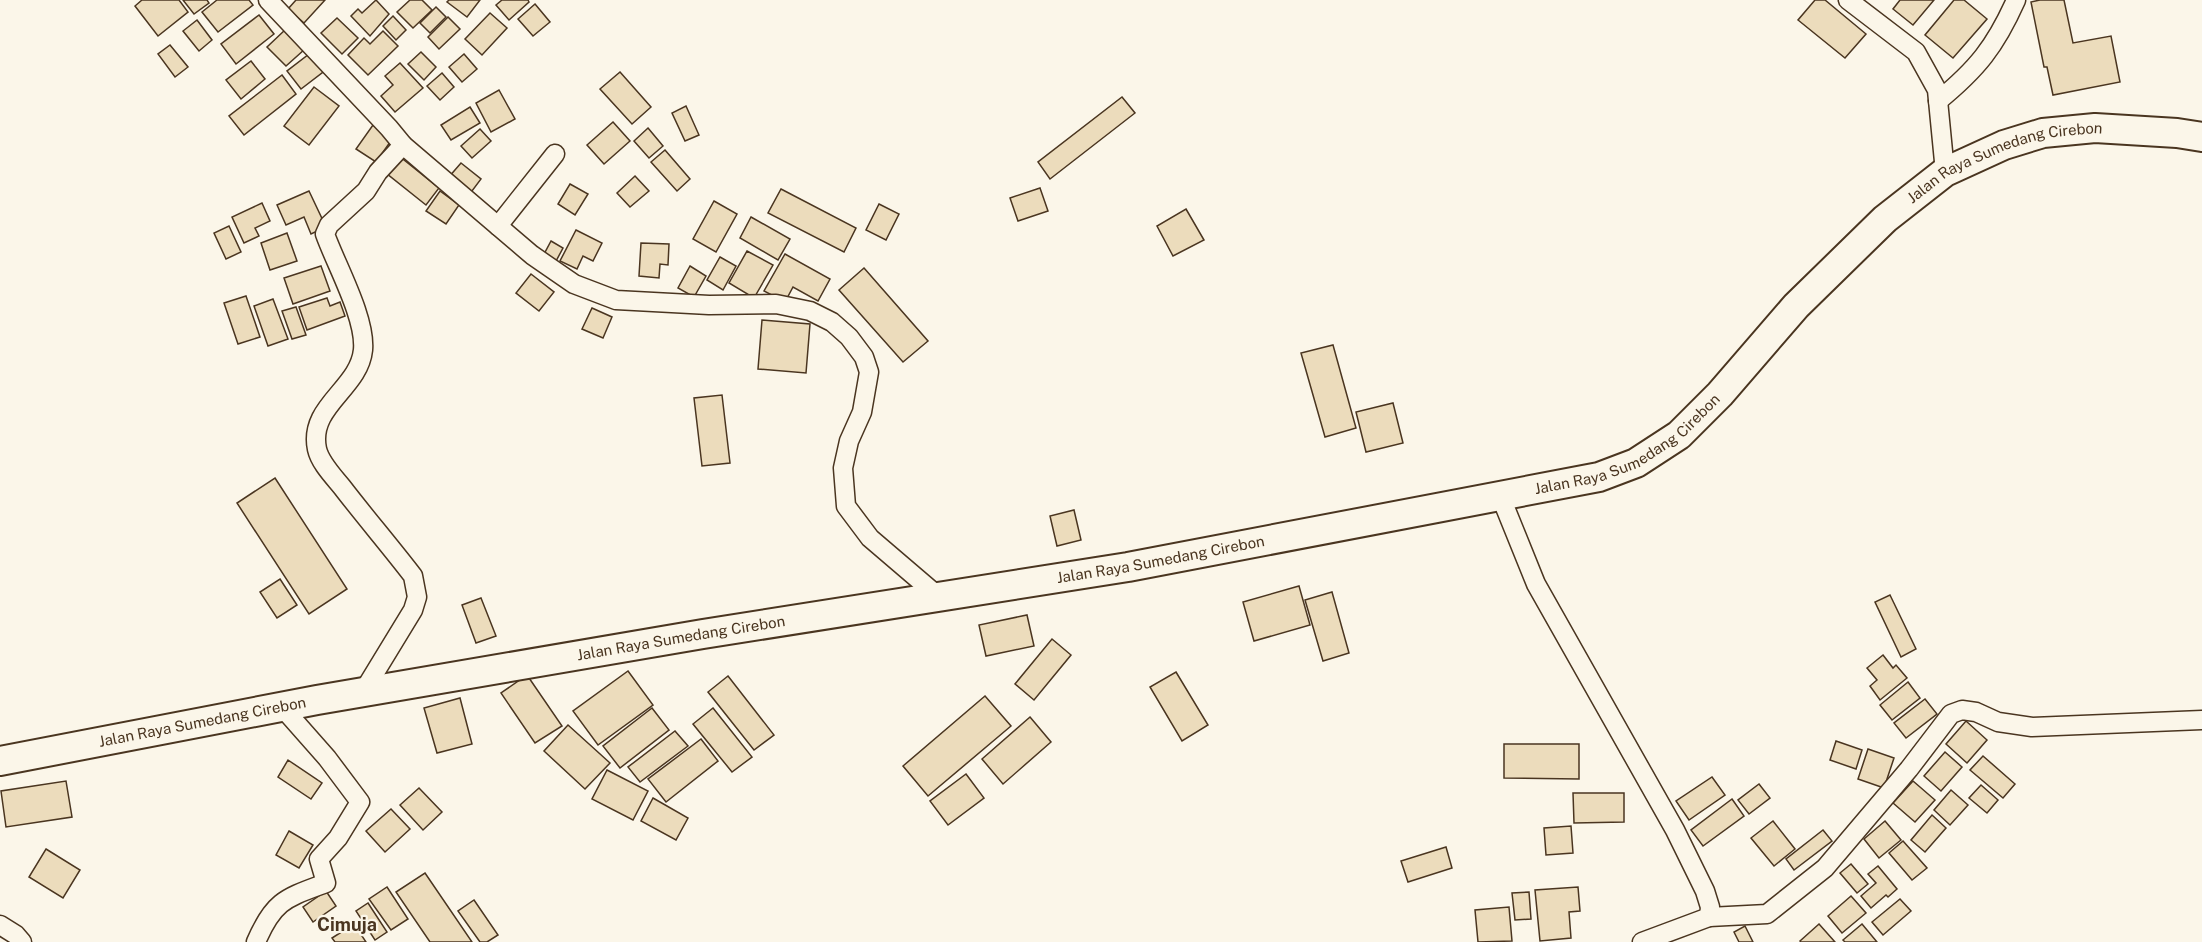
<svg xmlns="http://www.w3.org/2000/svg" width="2202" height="942" font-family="'Public Sans',sans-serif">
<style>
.building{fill:#ecdcbc;stroke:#4a3520;stroke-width:1.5}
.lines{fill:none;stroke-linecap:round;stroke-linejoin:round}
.minor-casing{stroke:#4a3520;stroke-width:21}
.trunk-casing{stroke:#4a3520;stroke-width:32}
.minor{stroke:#fbf6e9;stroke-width:18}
.trunk{stroke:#fbf6e9;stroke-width:28}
.labels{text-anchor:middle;stroke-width:4.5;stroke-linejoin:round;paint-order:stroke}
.street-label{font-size:15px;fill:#4a3520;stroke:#fbf6e9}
.quarter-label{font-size:18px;font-weight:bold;fill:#4a3520;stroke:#fbf6e9}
</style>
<rect width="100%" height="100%" fill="#fbf6e9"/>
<!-- building -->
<g class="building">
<path d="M142 0H179L188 12 158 36 135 6Z"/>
<path d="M183 0H207L209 3 194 14Z"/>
<path d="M217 0H249L253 5 218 32 202 12Z"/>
<path d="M296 0H325L304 23 288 9Z"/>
<path d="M376 0 389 14 370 36 351 16 358 9 362 13Z"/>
<path d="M410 0H422L432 10 413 28 397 12Z"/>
<path d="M449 0H480L467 17 447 2Z"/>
<path d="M502 0H528L529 2 509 20 496 5Z"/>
<path d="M1815 0H1825L1866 34 1845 58 1798 20Z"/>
<path d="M1900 0H1934L1913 25 1893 9Z"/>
<path d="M1954 0H1964L1987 19 1953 58 1925 35Z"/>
<path d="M2040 0H2064L2073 43 2111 36 2120 82 2053 95 2047 67H2044L2031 2Z"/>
<path d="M535 4 550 22 533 36 518 19Z"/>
<path d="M436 7 446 17 430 33 420 23Z"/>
<path d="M490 13 507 28 482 55 465 39Z"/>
<path d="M259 15 274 34 236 64 221 44Z"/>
<path d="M393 16 406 30 396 40 383 26Z"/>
<path d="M448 17 460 29 439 49 428 37Z"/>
<path d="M337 18 358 38 342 54 321 33Z"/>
<path d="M197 20 212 40 199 51 183 31Z"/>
<path d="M286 29 305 49 286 66 267 47Z"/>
<path d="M383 31 398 46 368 75 348 55 364 38 370 44Z"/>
<path d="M170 45 188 67 175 77 158 54Z"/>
<path d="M313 51 327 69 301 89 287 71Z"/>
<path d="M421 52 436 67 424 80 408 64Z"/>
<path d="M464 54 477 69 462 82 449 67Z"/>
<path d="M251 61 265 79 241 99 226 80Z"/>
<path d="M400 63 423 88 395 112 381 96 393 85 385 76Z"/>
<path d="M620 72 651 107 632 124 600 89Z"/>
<path d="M442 73 454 87 440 100 427 86Z"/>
<path d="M282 75 296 94 244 135 229 116Z"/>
<path d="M314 87 339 106 309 145 284 126Z"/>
<path d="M499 90 515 119 491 132 476 103Z"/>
<path d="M1122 97 1135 113 1050 179 1038 162Z"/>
<path d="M686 106 699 135 685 141 672 113Z"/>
<path d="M470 107 480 123 451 140 441 125Z"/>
<path d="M613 122 630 141 604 164 587 145Z"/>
<path d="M373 125 393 138 376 162 356 149Z"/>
<path d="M648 128 663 146 649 158 634 141Z"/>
<path d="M480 129 491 141 472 158 461 146Z"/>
<path d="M665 150 690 179 677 191 651 162Z"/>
<path d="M399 156 439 188 426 205 386 173Z"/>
<path d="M461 163 481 179 469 195 448 178Z"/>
<path d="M635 176 649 191 630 207 617 193Z"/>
<path d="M570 184 588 194 575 215 558 204Z"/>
<path d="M1040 188 1048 211 1018 221 1010 198Z"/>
<path d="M781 189 856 228 844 252 768 213Z"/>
<path d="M309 191 326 227 311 234 304 217 286 225 277 205Z"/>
<path d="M440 191 459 205 446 224 426 211Z"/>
<path d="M714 201 737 214 716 252 693 239Z"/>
<path d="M262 203 270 221 255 228 259 236 244 243 232 217Z"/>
<path d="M879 204 899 214 886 240 866 230Z"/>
<path d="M1186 209 1204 240 1173 256 1157 226Z"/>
<path d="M751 217 790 239 778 260 740 238Z"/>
<path d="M229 226 241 252 226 259 214 233Z"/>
<path d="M576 230 602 243 593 261 583 256 577 269 560 261Z"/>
<path d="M287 233 297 261 270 270 261 243Z"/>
<path d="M551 241 563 248 555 263 543 256Z"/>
<path d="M641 243 669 244 668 265 660 264 659 278 639 276Z"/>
<path d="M747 251 773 265 754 298 729 283Z"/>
<path d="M785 254 830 279 818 301 793 287 785 302 764 291Z"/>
<path d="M720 257 736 266 723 290 707 280Z"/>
<path d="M321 266 330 291 293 304 284 278Z"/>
<path d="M690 266 706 276 694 297 678 288Z"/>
<path d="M864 268 928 341 903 362 839 290Z"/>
<path d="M531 274 554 292 539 311 516 293Z"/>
<path d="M246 296 260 337 238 344 224 303Z"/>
<path d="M327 298 330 306 340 302 345 316 307 330 299 307Z"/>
<path d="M273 299 288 339 268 346 254 306Z"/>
<path d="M296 307 306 335 292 339 282 311Z"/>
<path d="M592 308 612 317 603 338 582 329Z"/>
<path d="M762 320 810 324 806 373 758 369Z"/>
<path d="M1333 345 1356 428 1325 437 1301 353Z"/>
<path d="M722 395 730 463 702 466 694 398Z"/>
<path d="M1393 403 1403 443 1366 452 1356 412Z"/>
<path d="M275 478 347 589 309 614 237 503Z"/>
<path d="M1074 510 1081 540 1057 546 1050 516Z"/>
<path d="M280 579 297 605 277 618 260 592Z"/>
<path d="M1299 586 1310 625 1254 641 1243 602Z"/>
<path d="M1332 592 1349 653 1323 661 1305 600Z"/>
<path d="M1890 595 1916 649 1901 657 1875 602Z"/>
<path d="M481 598 496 636 476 643 462 605Z"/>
<path d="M1027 615 1034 646 986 656 979 625Z"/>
<path d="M1052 639 1071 655 1034 700 1015 684Z"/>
<path d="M1883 655 1893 668 1896 665 1907 678 1880 700 1870 686 1877 680 1867 668Z"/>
<path d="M628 671 653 705 598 745 573 711Z"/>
<path d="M1176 672 1208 725 1182 741 1150 687Z"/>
<path d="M527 675 562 726 535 743 501 693Z"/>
<path d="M728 676 774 735 754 750 708 692Z"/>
<path d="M1908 682 1920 698 1892 720 1880 705Z"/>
<path d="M985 696 1011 726 928 796 903 766Z"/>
<path d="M460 698 472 744 437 753 424 708Z"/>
<path d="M1925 699 1937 714 1906 738 1894 723Z"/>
<path d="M652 708 669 730 620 768 603 746Z"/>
<path d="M713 708 752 757 732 772 693 724Z"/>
<path d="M1030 717 1051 742 1003 784 982 759Z"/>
<path d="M1966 721 1987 740 1967 763 1946 744Z"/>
<path d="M568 725 610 763 585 789 544 751Z"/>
<path d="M675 731 688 746 640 782 628 767Z"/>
<path d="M701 739 718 761 666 802 648 779Z"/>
<path d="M1836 741 1862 750 1856 769 1830 760Z"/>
<path d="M1504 744H1579V779L1504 778Z"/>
<path d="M1868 749 1894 758 1884 788 1858 779Z"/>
<path d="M1945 752 1962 767 1941 791 1924 776Z"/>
<path d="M1983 756 2015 784 2003 798 1970 770Z"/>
<path d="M288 760 322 783 311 799 278 777Z"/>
<path d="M607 770 648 791 633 820 592 799Z"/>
<path d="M966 774 984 798 948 825 930 801Z"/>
<path d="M1712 777 1725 795 1689 820 1676 801Z"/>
<path d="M66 781 72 817 6 827 1 791Z"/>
<path d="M1913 781 1935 800 1915 822 1893 803Z"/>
<path d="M1759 784 1770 798 1749 814 1738 800Z"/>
<path d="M1981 785 1998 800 1987 813 1969 798Z"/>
<path d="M419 788 442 812 423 830 400 805Z"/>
<path d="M1951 790 1968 805 1950 825 1934 810Z"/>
<path d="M1573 793H1624V822L1574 823Z"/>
<path d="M653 798 688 818 676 840 641 821Z"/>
<path d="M1732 799 1744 816 1703 846 1691 830Z"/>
<path d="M391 809 410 829 385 852 366 831Z"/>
<path d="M1932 815 1946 828 1925 852 1911 840Z"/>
<path d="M1773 821 1795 849 1774 866 1751 838Z"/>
<path d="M1885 821 1901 840 1879 858 1864 839Z"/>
<path d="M1571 826 1573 853 1546 855 1544 828Z"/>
<path d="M1823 830 1832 841 1794 870 1786 859Z"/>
<path d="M289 831 313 845 299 868 276 855Z"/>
<path d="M1903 841 1927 868 1912 880 1889 853Z"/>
<path d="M1446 847 1452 868 1408 882 1401 861Z"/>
<path d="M46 849 80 870 63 898 29 877Z"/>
<path d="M1851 864 1868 884 1857 893 1840 873Z"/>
<path d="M1878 866 1897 889 1888 897 1886 895 1871 908 1861 896 1876 883 1868 874Z"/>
<path d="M425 873 472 942H430L396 892Z"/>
<path d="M387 887 408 919 391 930 369 899Z"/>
<path d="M1578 887 1580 911 1569 912 1571 938 1540 941 1535 890Z"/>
<path d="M326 891 336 906 313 922 303 907Z"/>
<path d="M1529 892 1531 919 1515 920 1512 893Z"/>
<path d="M1851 896 1866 913 1842 933 1828 916Z"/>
<path d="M1900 899 1911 911 1883 935 1872 922Z"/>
<path d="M474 900 498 935 487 942H480L458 911Z"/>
<path d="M368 903 387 932 375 940 356 911Z"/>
<path d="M1509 907 1512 941 1478 942 1475 910Z"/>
<path d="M354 924 366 942H335L332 938Z"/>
<path d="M1819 924 1835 942H1801L1800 941Z"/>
<path d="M1862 924 1877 942H1845L1843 940Z"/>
<path d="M1745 926 1753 942H1739L1734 932Z"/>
</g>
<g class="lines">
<defs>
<g id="minor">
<path d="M268 0 389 128 403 145 532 255 574 284 616 300 709 305 776 304 810 311 832 322 849 337 864 357 869 372 862 412 849 441 843 468 846 506 870 538 939 597"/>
<path d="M1848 0 1916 52 1937 90 1945 172"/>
<path d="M1938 101C1977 69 1995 47 2016 0"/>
<path d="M498 226 555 154"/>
<path d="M1500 495 1536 584 1675 830 1705 891 1710 907 1709 917 1642 942"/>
<path d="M363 692 413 610 417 597 413 576C390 546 365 517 342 487 334 477 320 463 317 449 308 406 359 389 363 350 366 318 336 265 325 234L329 225 366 191 378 172 403 145"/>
<path d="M1709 917 1767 914 1825 868 1909 769 1951 714 1962 710 1976 712 1998 722 2032 727 2202 720"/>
<path d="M0 925 16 935 22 942"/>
<path d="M256 942C274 900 286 898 326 883L319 859 338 838 360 802 327 758 282 707"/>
</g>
<g id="trunk">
<path id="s1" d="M0 761 317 700 703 634 1128 567 1599 477 1636 463 1679 435 1720 394 1796 306 1885 219 1945 172 2004 145 2043 133 2095 128 2177 133 2202 137"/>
</g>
</defs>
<!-- minor casing -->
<use href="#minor" class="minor-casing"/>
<!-- trunk casing -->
<use href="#trunk" class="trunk-casing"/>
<!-- minor -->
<use href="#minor" class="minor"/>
<!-- trunk -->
<use href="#trunk" class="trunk"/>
</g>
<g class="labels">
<!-- street labels -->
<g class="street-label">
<text dy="5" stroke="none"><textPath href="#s1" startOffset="2150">Jalan Raya Sumedang Cirebon</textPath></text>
<text dy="5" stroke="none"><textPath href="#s1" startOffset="1664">Jalan Raya Sumedang Cirebon</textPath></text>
<text dy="5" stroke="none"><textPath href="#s1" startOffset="1178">Jalan Raya Sumedang Cirebon</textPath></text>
<text dy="5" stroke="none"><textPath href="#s1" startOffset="692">Jalan Raya Sumedang Cirebon</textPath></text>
<text dy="5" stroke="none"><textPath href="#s1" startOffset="206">Jalan Raya Sumedang Cirebon</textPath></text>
</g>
<!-- quarter labels -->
<g class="quarter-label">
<text x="347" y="931">Cimuja</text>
</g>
</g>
</svg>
